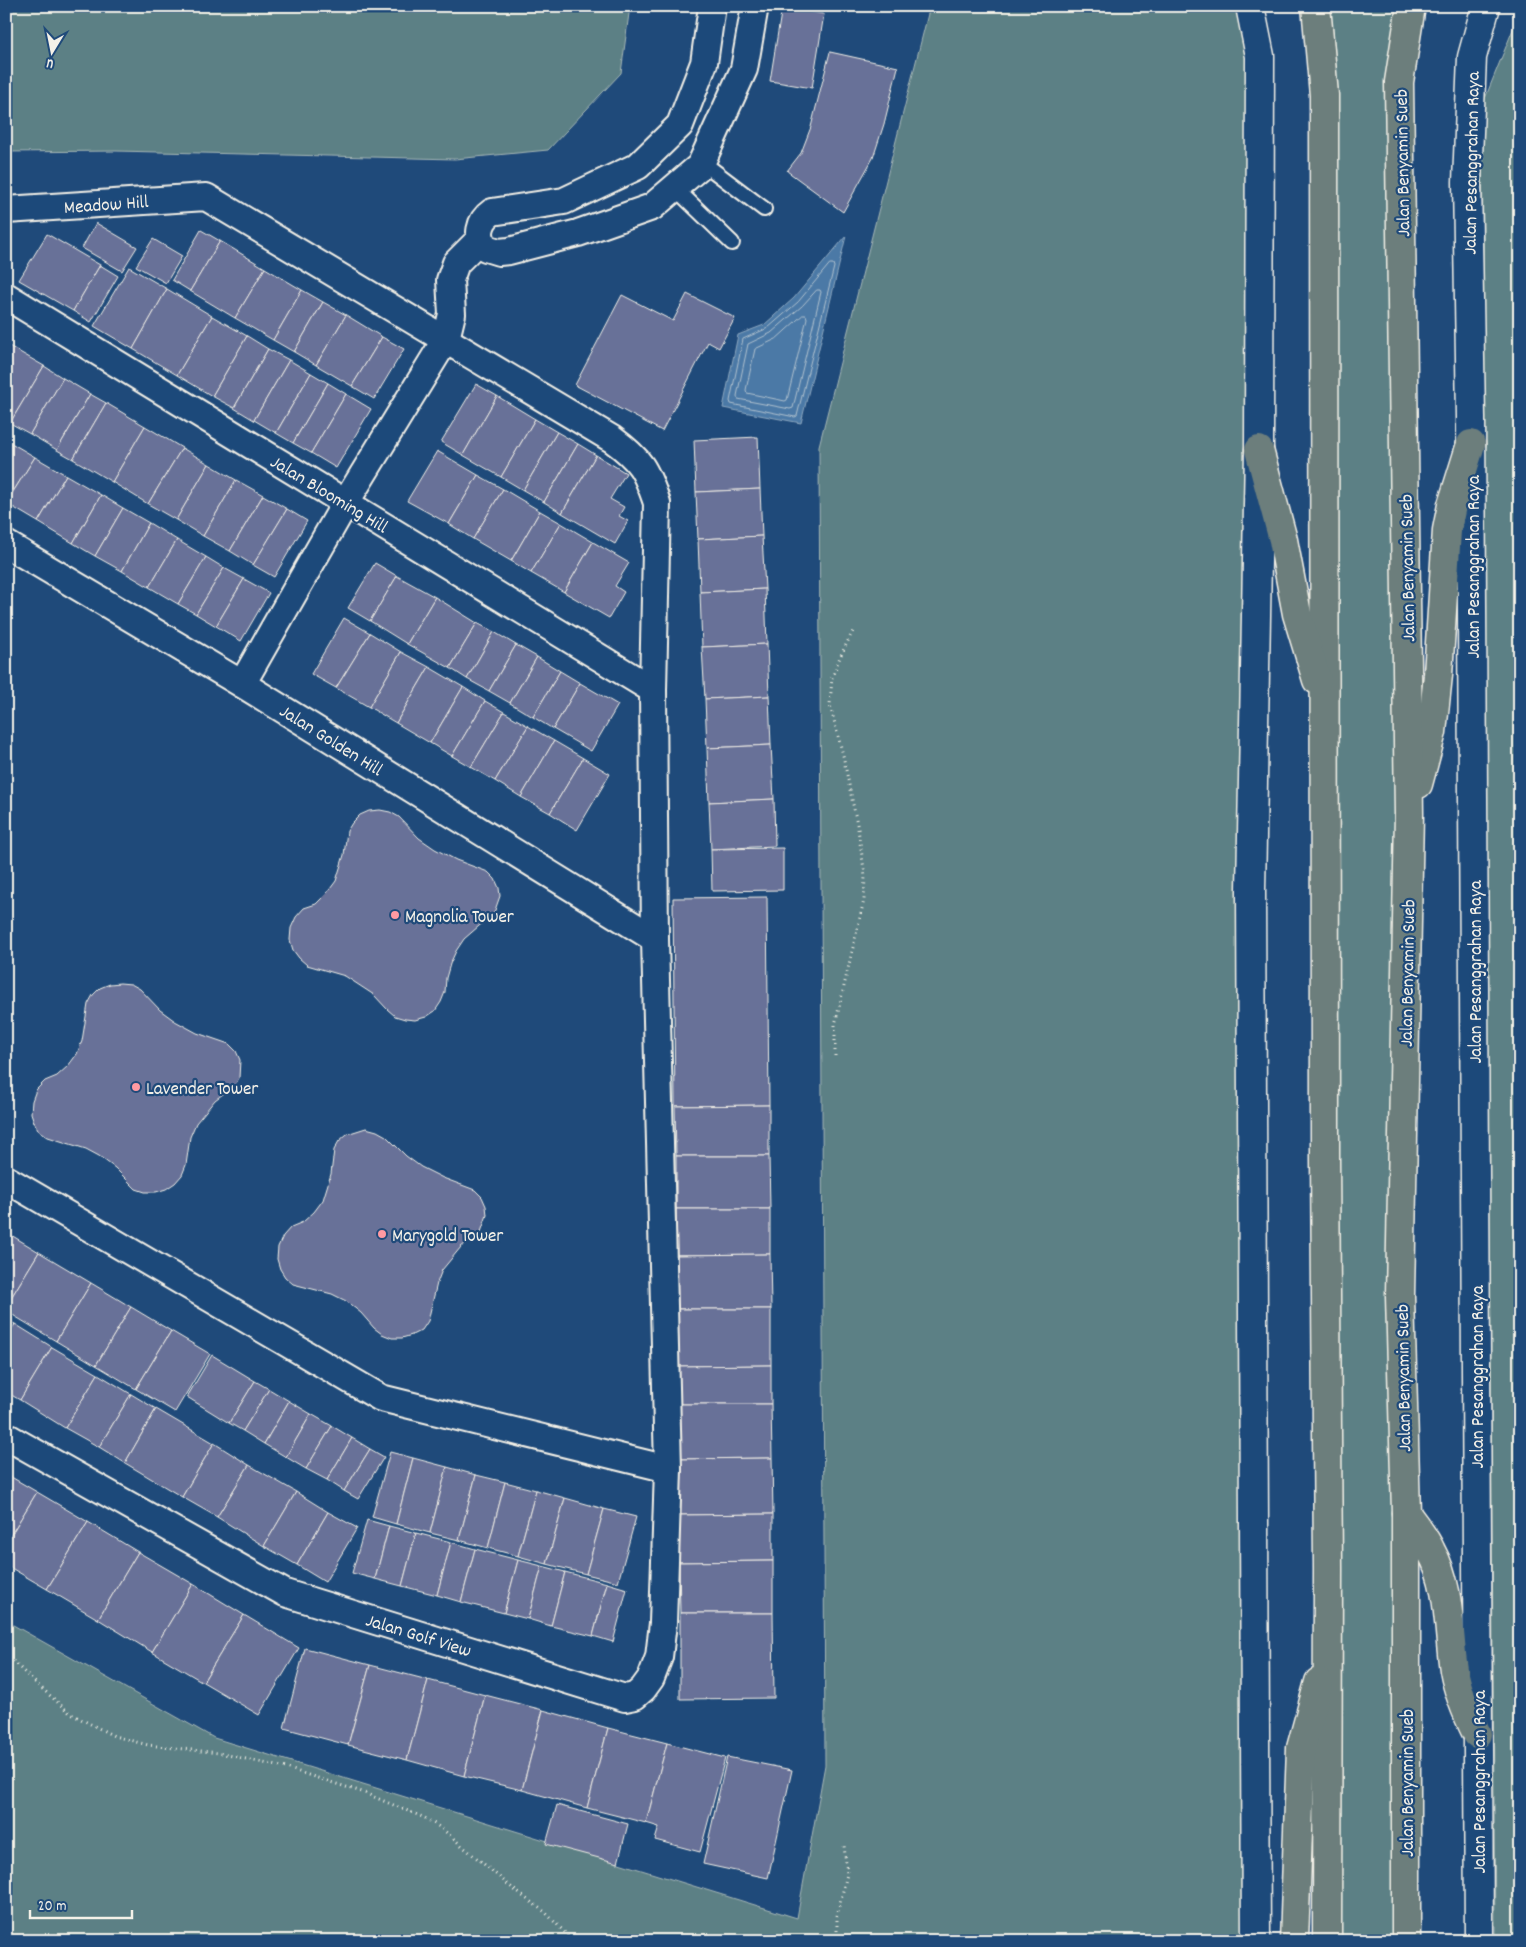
<svg xmlns="http://www.w3.org/2000/svg" width="1526" height="1947" font-family="Dekko,sans-serif">
<style>
.green{fill:#5c8085;stroke:#a8b8b6}
.water{fill:#4b79a6;stroke:#8fa9c0}
.lines{fill:none;stroke-linecap:round;stroke-linejoin:round}
.shore{stroke:#b0c1ce;stroke-width:1}
.building{fill:#687198;stroke:#f4f1e8}
.lane-casing{stroke:#f4f1e8;stroke-width:18}
.street-casing{stroke:#f4f1e8;stroke-width:30}
.secondary-casing{stroke:#f4f1e8;stroke-width:31}
.primary-casing{stroke:#f4f1e8;stroke-width:31}
.path{stroke:#f4f1e8;stroke-width:3;stroke-dasharray:1 4;stroke-linecap:butt}
.lane{stroke:#1f4a7a;stroke-width:14}
.street{stroke:#1f4a7a;stroke-width:26}
.secondary{stroke:#1f4a7a;stroke-width:28}
.primary{stroke:#6c7e7c;stroke-width:28}
.poi-dot{fill:#ff9aa2;stroke:#1f4a7a;stroke-width:2}
.labels{text-anchor:middle;stroke-width:4.5;stroke-linejoin:round;paint-order:stroke}
.street-label{font-size:19px;fill:#f4f1e8;stroke:#1f4a7a}
.poi-label{font-size:19px;fill:#f4f1e8;stroke:#1f4a7a;text-anchor:start}
</style>
<rect width="100%" height="100%" fill="#1f4a7a"/>
<filter id="ink" filterUnits="userSpaceOnUse"><feTurbulence type="fractalNoise" baseFrequency=".02" numOctaves="2"/><feDisplacementMap in="SourceGraphic" scale="10" xChannelSelector="R" yChannelSelector="G"/><feConvolveMatrix kernelMatrix="1 2 1 2 8 2 1 2 1" color-interpolation-filters="sRGB"/></filter>
<g filter="url(#ink)">
<!-- green -->
<g class="green">
<path d="M6 6H630L621 73 548 150 455 159 116 151 6 152Z"/>
<path d="M930 6H1246L1258 1941H6V1621L214 1738 797 1918 825 1765 819 446Z"/>
<path d="M1316 6H1409L1406 1941H1327Z"/>
<path d="M1520 12V1941H1498L1495 1937 1482 106Z"/>
</g>
<!-- water -->
<path class="water" d="M846 236 801 423 723 408 738 335 764 325 794 298Z"/>
<g class="lines">
<!-- shore -->
<g class="shore">
<path d="M830 264H833L834 267 797 416 795 417 731 404 730 401 743 339 768 328 798 302Z"/>
<path d="M817 290H820L821 292 793 408 790 409 738 399 737 396 748 344 771 333 802 306Z"/>
<path d="M803 315H806L807 318 787 400 785 401 747 393 746 390 755 349 776 339Z"/>
</g>
</g>
<!-- building -->
<g class="building">
<path d="M782 7 824 14 812 88 770 81Z"/>
<path d="M830 52 898 67 884 124 873 158 843 212 787 171 801 153 811 127Z"/>
<path d="M96 223 137 247 122 271 82 248Z"/>
<path d="M201 230 220 241 190 291 172 280Z"/>
<path d="M47 234 100 265 73 311 19 280Z"/>
<path d="M153 239 182 256 166 283 136 266Z"/>
<path d="M220 241 265 268 235 318 190 291Z"/>
<path d="M100 265 118 276 91 322 73 311Z"/>
<path d="M129 267 167 289 133 349 94 326Z"/>
<path d="M265 268 302 290 273 340 235 318Z"/>
<path d="M167 289 212 316 177 375 133 349Z"/>
<path d="M302 290 323 302 294 352 273 340Z"/>
<path d="M687 294 735 318 719 348 708 342 662 431 575 385 622 295 673 321Z"/>
<path d="M323 302 346 315 316 365 294 352Z"/>
<path d="M346 315 382 337 352 386 316 365Z"/>
<path d="M212 316 247 336 212 396 177 375Z"/>
<path d="M247 336 268 349 234 408 212 396Z"/>
<path d="M382 337 404 349 374 399 352 386Z"/>
<path d="M9 346 44 366 10 423 6 421V351Z"/>
<path d="M268 349 289 360 254 420 234 408Z"/>
<path d="M289 360 311 373 276 433 254 420Z"/>
<path d="M44 366 63 378 30 434 10 423Z"/>
<path d="M311 373 328 383 293 443 276 433Z"/>
<path d="M63 378 90 394 57 450 30 434Z"/>
<path d="M328 383 346 394 311 453 293 443Z"/>
<path d="M476 384 497 396 463 455 441 442Z"/>
<path d="M90 394 106 403 73 459 57 450Z"/>
<path d="M346 394 371 409 336 468 311 453Z"/>
<path d="M497 396 535 419 501 477 463 455Z"/>
<path d="M106 403 145 426 112 482 73 459Z"/>
<path d="M535 419 557 432 523 490 501 477Z"/>
<path d="M145 426 182 448 148 504 112 482Z"/>
<path d="M557 432 578 444 544 502 523 490Z"/>
<path d="M758 437 760 489 696 492 694 440Z"/>
<path d="M6 440 35 457 6 503Z"/>
<path d="M578 444 596 455 562 513 544 502Z"/>
<path d="M182 448 209 464 176 520 148 504Z"/>
<path d="M437 451 478 475 449 524 407 501Z"/>
<path d="M596 455 626 473 610 499 624 507 619 516 628 521 615 544 562 513Z"/>
<path d="M35 457 66 475 38 522 6 503Z"/>
<path d="M209 464 236 480 203 536 176 520Z"/>
<path d="M66 475 101 495 73 543 38 522Z"/>
<path d="M478 475 503 489 473 539 449 524Z"/>
<path d="M236 480 263 495 230 551 203 536Z"/>
<path d="M503 489 540 511 511 561 473 539Z"/>
<path d="M760 489 762 536 698 539 696 492Z"/>
<path d="M101 495 123 508 95 556 73 543Z"/>
<path d="M263 495 287 509 253 565 230 551Z"/>
<path d="M123 508 149 523 122 571 95 556Z"/>
<path d="M287 509 307 521 274 577 253 565Z"/>
<path d="M540 511 561 523 531 573 511 561Z"/>
<path d="M149 523 177 540 149 587 122 571Z"/>
<path d="M561 523 593 542 564 592 531 573Z"/>
<path d="M762 536 765 589 700 592 698 539Z"/>
<path d="M177 540 206 557 178 604 149 587Z"/>
<path d="M593 542 629 563 615 586 624 592 609 618 564 592Z"/>
<path d="M206 557 224 568 196 614 178 604Z"/>
<path d="M375 563 397 576 370 621 348 608Z"/>
<path d="M224 568 244 579 216 626 196 614Z"/>
<path d="M397 576 435 597 407 644 370 621Z"/>
<path d="M244 579 269 593 241 641 216 626Z"/>
<path d="M765 589 767 644 702 647 700 592Z"/>
<path d="M435 597 477 623 450 668 407 644Z"/>
<path d="M344 618 370 633 336 688 311 674Z"/>
<path d="M477 623 494 632 467 679 450 668Z"/>
<path d="M494 632 516 645 489 691 467 679Z"/>
<path d="M370 633 401 652 369 707 336 688Z"/>
<path d="M767 644 769 696 705 699 702 647Z"/>
<path d="M516 645 537 657 510 703 489 691Z"/>
<path d="M401 652 429 667 396 723 369 707Z"/>
<path d="M537 657 560 671 533 717 510 703Z"/>
<path d="M429 667 463 687 430 743 396 723Z"/>
<path d="M560 671 580 683 553 729 533 717Z"/>
<path d="M580 683 618 705 591 751 553 729Z"/>
<path d="M463 687 485 701 452 756 430 743Z"/>
<path d="M769 696 771 745 707 748 705 699Z"/>
<path d="M485 701 504 712 471 767 452 756Z"/>
<path d="M504 712 528 726 495 781 471 767Z"/>
<path d="M528 726 554 741 521 797 495 781Z"/>
<path d="M554 741 583 758 550 813 521 797Z"/>
<path d="M771 745 774 799 709 802 707 748Z"/>
<path d="M583 758 610 774 577 830 550 813Z"/>
<path d="M774 799 775 846 711 849 709 802Z"/>
<path d="M380 810 390 812 399 817 419 838 435 849 456 860 488 872 495 879 499 888 500 896 494 913 464 939 456 951 450 964 446 978 445 992 441 1002 435 1011 426 1017 415 1020 405 1019 395 1016 387 1009 374 995 345 976 307 965 299 958 293 950 290 940 291 928 296 917 304 908 316 904 327 893 336 881 344 855 347 831 352 823 360 815 369 811Z"/>
<path d="M783 848V890L712 891 711 849Z"/>
<path d="M767 897 769 1105 675 1106 673 898Z"/>
<path d="M120 983 131 984 140 989 160 1010 175 1021 197 1033 229 1044 236 1051 240 1060 239 1078 235 1085 215 1100 196 1123 190 1137 186 1165 182 1175 175 1183 166 1189 156 1192H145L136 1189 115 1168 99 1156 86 1149 48 1137 39 1131 34 1122 31 1113 32 1101 36 1090 45 1081 57 1076 68 1066 77 1054 82 1041 88 1004 93 995 100 988 110 984Z"/>
<path d="M769 1105V1156H676L675 1106Z"/>
<path d="M366 1128 377 1131 386 1136 406 1156 421 1167 443 1178 475 1190 482 1197 486 1206 487 1215 481 1232 461 1247 442 1270 437 1283 428 1321 422 1330 412 1335 402 1338H392L382 1334 374 1328 361 1313 346 1301 332 1294 293 1284 285 1277 280 1269 277 1259 278 1247 283 1236 291 1227 303 1222 314 1212 323 1200 331 1174 334 1150 339 1141 347 1134Z"/>
<path d="M676 1156H769L770 1209H676Z"/>
<path d="M676 1209H770V1254L677 1255Z"/>
<path d="M6 1232 39 1252 6 1306Z"/>
<path d="M39 1252 91 1283 56 1341 6 1311V1306Z"/>
<path d="M770 1254 771 1309H677V1255Z"/>
<path d="M91 1283 131 1307 96 1365 56 1341Z"/>
<path d="M131 1307 171 1331 136 1389 96 1365Z"/>
<path d="M677 1309H771V1365L677 1366Z"/>
<path d="M6 1320 15 1324 6 1338Z"/>
<path d="M15 1324 52 1347 20 1400 6 1392V1338Z"/>
<path d="M171 1331 210 1354 175 1412 136 1389Z"/>
<path d="M52 1347 98 1374 65 1428 20 1400Z"/>
<path d="M212 1355 255 1381 229 1423 187 1397Z"/>
<path d="M771 1365V1404H678L677 1366Z"/>
<path d="M98 1374 131 1394 99 1447 65 1428Z"/>
<path d="M255 1381 269 1389 243 1431 229 1423Z"/>
<path d="M269 1389 289 1401 264 1444 243 1431Z"/>
<path d="M131 1394 156 1409 125 1463 99 1447Z"/>
<path d="M289 1401 311 1414 286 1457 264 1444Z"/>
<path d="M678 1404H771L772 1458 679 1459Z"/>
<path d="M156 1409 214 1443 182 1497 125 1463Z"/>
<path d="M311 1414 332 1426 306 1469 286 1457Z"/>
<path d="M332 1426 352 1438 327 1480 306 1469Z"/>
<path d="M352 1438 370 1449 344 1491 327 1480Z"/>
<path d="M214 1443 249 1465 217 1517 182 1497Z"/>
<path d="M370 1449 384 1457 358 1499 344 1491Z"/>
<path d="M390 1452 413 1458 396 1524 372 1517Z"/>
<path d="M413 1458 447 1467 430 1533 396 1524Z"/>
<path d="M772 1458 773 1514 679 1515V1459Z"/>
<path d="M249 1465 296 1492 264 1546 217 1517Z"/>
<path d="M447 1467 476 1475 459 1540 430 1533Z"/>
<path d="M6 1474 37 1492 6 1543Z"/>
<path d="M476 1475 505 1482 488 1548 459 1540Z"/>
<path d="M505 1482 536 1490 518 1556 488 1548Z"/>
<path d="M536 1490 565 1498 547 1564 518 1556Z"/>
<path d="M37 1492 88 1522 47 1589 6 1565V1543Z"/>
<path d="M296 1492 328 1512 297 1565 264 1546Z"/>
<path d="M565 1498 604 1509 586 1574 547 1564Z"/>
<path d="M604 1509 636 1517 618 1582 586 1574Z"/>
<path d="M328 1512 357 1528 325 1582 297 1565Z"/>
<path d="M773 1514V1561L679 1562V1515Z"/>
<path d="M367 1520 389 1526 375 1579 352 1573Z"/>
<path d="M88 1522 138 1552 98 1619 47 1589Z"/>
<path d="M389 1526 416 1533 402 1586 375 1579Z"/>
<path d="M416 1533 451 1542 437 1595 402 1586Z"/>
<path d="M451 1542 475 1549 461 1602 437 1595Z"/>
<path d="M475 1549 518 1560 504 1613 461 1602Z"/>
<path d="M138 1552 193 1584 152 1652 98 1619Z"/>
<path d="M518 1560 542 1566 528 1619 504 1613Z"/>
<path d="M773 1561V1613H680L679 1562Z"/>
<path d="M542 1566 565 1572 551 1626 528 1619Z"/>
<path d="M565 1572 607 1583 593 1636 551 1626Z"/>
<path d="M607 1583 627 1589 613 1642 593 1636Z"/>
<path d="M193 1584 244 1615 203 1682 152 1652Z"/>
<path d="M680 1613H773L774 1698 680 1699Z"/>
<path d="M244 1615 299 1648 259 1715 203 1682Z"/>
<path d="M305 1648 370 1665 348 1745 284 1728Z"/>
<path d="M370 1665 428 1680 407 1760 348 1745Z"/>
<path d="M428 1680 485 1695 464 1776 407 1760Z"/>
<path d="M485 1695 543 1710 522 1790 464 1776Z"/>
<path d="M543 1710 608 1728 587 1808 522 1790Z"/>
<path d="M608 1728 667 1743 646 1823 587 1808Z"/>
<path d="M667 1743 725 1758 700 1852 655 1840 659 1827 646 1823Z"/>
<path d="M727 1757 792 1770 768 1878 703 1864Z"/>
<path d="M557 1805 628 1824 618 1863 546 1844Z"/>
</g>
<g class="lines">
<defs>
<g id="lane">
<path d="M702 162 764 209"/>
<path d="M675 188 732 243"/>
</g>
<g id="street">
<path d="M712 6 704 63 680 125 638 166 564 201 492 212C479 221 476 237 486 248L499 252 509 251 578 233 652 207 700 166 744 69 755 6"/>
<path d="M6 210 206 197 612 439C641 460 646 470 657 503L653 690 655 939 668 1469 663 1623 659 1657 651 1678 643 1689 635 1696 625 1698 285 1593 6 1436"/>
<path d="M6 296 653 690"/>
<path d="M6 544 242 684 655 939"/>
<path d="M242 684 346 502 446 339 452 314 450 280 456 263 480 239"/>
<path d="M6 1179 381 1398 668 1469"/>
</g>
<g id="secondary">
<path d="M1250 6 1260 56 1259 450 1251 891 1256 1941"/>
<path d="M1479 1941 1471 417 1467 182 1472 57 1486 6"/>
</g>
<g id="primary">
<path d="M1316 6 1324 95 1325 1159 1328 1568 1327 1941"/>
<path d="M1259 450 1283 540 1297 614 1317 680"/>
<path d="M1418 784 1432 732 1438 675 1447 530 1452 505 1471 444"/>
<path d="M1406 1513C1414 1525 1425 1537 1431 1551 1451 1587 1448 1631 1454 1670 1458 1693 1467 1714 1477 1734"/>
<path d="M1294 1941 1301 1748 1319 1682"/>
<path d="M1406 1941V1513L1400 1296 1409 814 1399 82 1411 6"/>
</g>
</defs>
<!-- lane casing -->
<use href="#lane" class="lane-casing"/>
<!-- street casing -->
<use href="#street" class="street-casing"/>
<!-- secondary casing -->
<use href="#secondary" class="secondary-casing"/>
<!-- primary casing -->
<use href="#primary" class="primary-casing"/>
<!-- path -->
<g class="path">
<path d="M835 1056V1025L864 900 865 876 858 829 843 755 830 705 832 678 840 657 854 629"/>
<path d="M6 1654 30 1678 71 1714 114 1736 148 1745 219 1753 286 1768 362 1792 425 1818 441 1828 517 1892 545 1912 573 1941"/>
<path d="M837 1941V1916L847 1874 844 1845"/>
</g>
<!-- lane -->
<use href="#lane" class="lane"/>
<!-- street -->
<use href="#street" class="street"/>
<!-- secondary -->
<use href="#secondary" class="secondary"/>
<!-- primary -->
<use href="#primary" class="primary"/>
</g>
</g>
<!-- markers -->
<g class="poi-dot">
<circle cx="395" cy="915" r="5"/>
<circle cx="136" cy="1087" r="5"/>
<circle cx="382" cy="1234" r="5"/>
</g>
<g class="labels">
<!-- street labels -->
<g class="street-label">
<text transform="translate(1401 163) rotate(-91)" y="7">Jalan Benyamin Sueb</text>
<text transform="translate(1470 163) rotate(-89)" y="7">Jalan Pesanggrahan Raya</text>
<text transform="translate(106 203) rotate(-4)" y="7">Meadow Hill</text>
<text transform="translate(330 493) rotate(31)" y="7">Jalan Blooming Hill</text>
<text transform="translate(1472 567) rotate(-90)" y="7">Jalan Pesanggrahan Raya</text>
<text transform="translate(1406 568) rotate(-91)" y="7">Jalan Benyamin Sueb</text>
<text transform="translate(332 739) rotate(32)" y="7">Jalan Golden Hill</text>
<text transform="translate(1474 972) rotate(-90)" y="7">Jalan Pesanggrahan Raya</text>
<text transform="translate(1406 973) rotate(-89)" y="7">Jalan Benyamin Sueb</text>
<text transform="translate(1476 1377) rotate(-90)" y="7">Jalan Pesanggrahan Raya</text>
<text transform="translate(1402 1378) rotate(-91)" y="7">Jalan Benyamin Sueb</text>
<text transform="translate(419 1634) rotate(17)" y="7">Jalan Golf View</text>
<text transform="translate(1478 1782) rotate(-90)" y="7">Jalan Pesanggrahan Raya</text>
<text transform="translate(1406 1783) rotate(-90)" y="7">Jalan Benyamin Sueb</text>
</g>
<!-- poi labels -->
<g class="poi-label">
<text x="405" y="922">Magnolia Tower</text>
<text x="146" y="1094">Lavender Tower</text>
<text x="392" y="1241">Marygold Tower</text>
</g>
</g>
<!-- margin -->
<rect width="1526" height="1947" fill="none" stroke="#1f4a7a" stroke-width="25"/>
<rect x="12" y="12" width="1501" height="1922" fill="none" stroke="#f4f1e8" stroke-width="2" filter="url(#ink)"/>
<!-- north arrow -->
<g transform="translate(52 52) rotate(190)" stroke="#1f4a7a" stroke-width="4" paint-order="stroke">
<path d="M0-4L9 19L0 12L-9 19Z" fill="#f4f1e8"/>
<text y="-8" font-size="14" font-weight="bold" text-anchor="middle" fill="#f4f1e8">U</text>
</g>
<!-- scale -->
<path d="M30 1910v8h102v-8" fill="none" stroke="#f4f1e8" stroke-width="2.5"/>
<text x="38" y="1910" font-size="15" fill="#f4f1e8" stroke="#1f4a7a" stroke-width="4" paint-order="stroke">20 m</text>
</svg>
